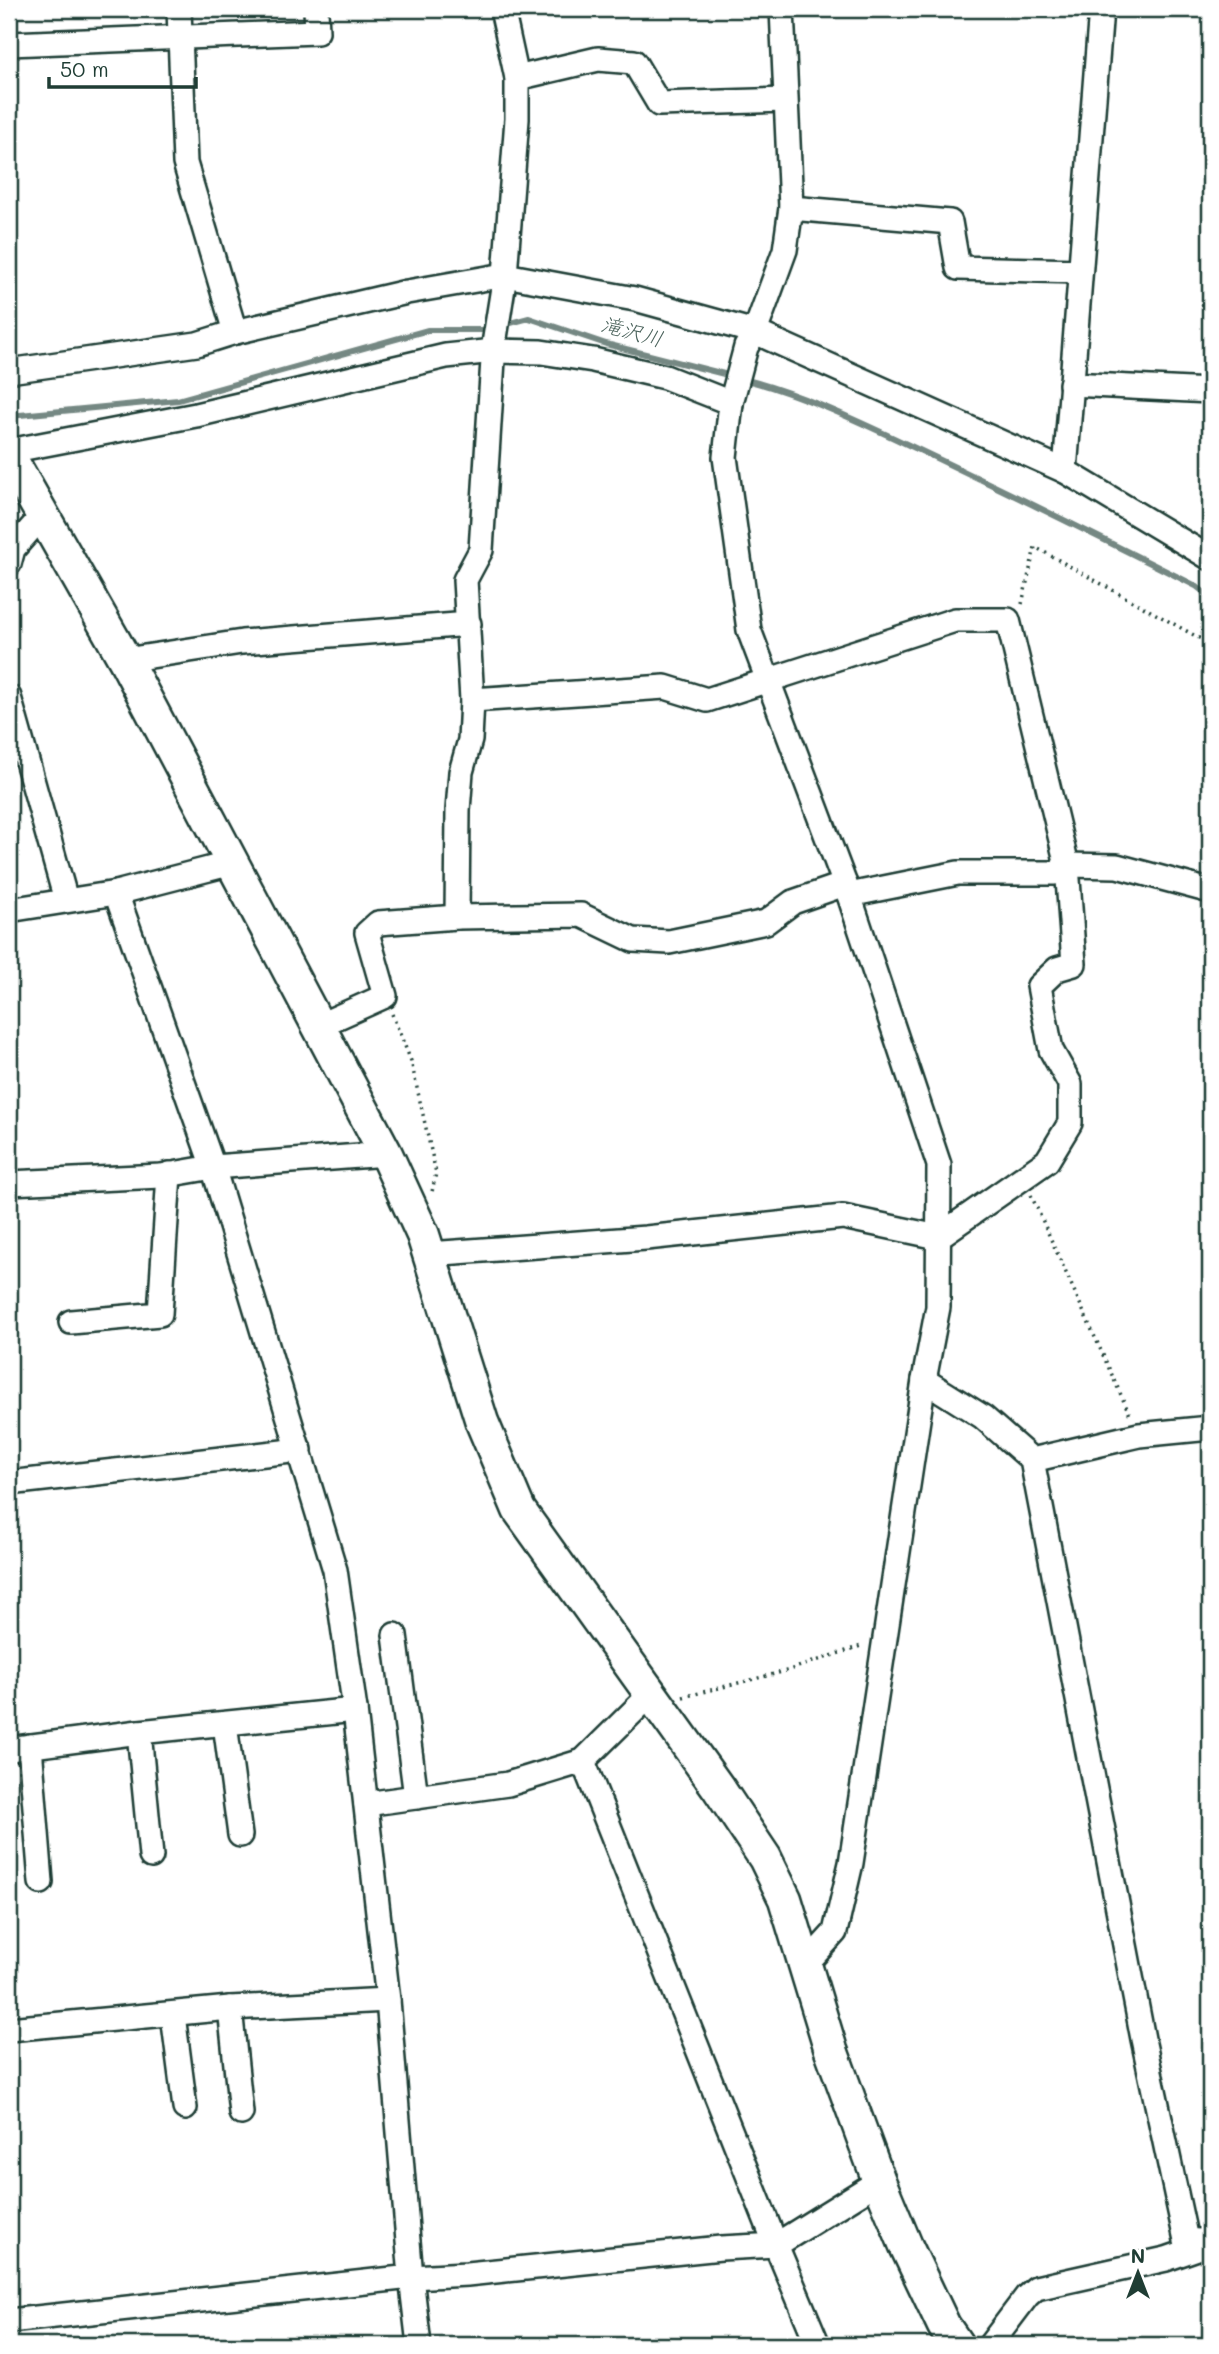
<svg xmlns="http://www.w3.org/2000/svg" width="1219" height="2354" font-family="Mali,'Klee One',sans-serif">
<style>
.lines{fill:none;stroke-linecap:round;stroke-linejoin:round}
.stream{stroke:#758883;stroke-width:6}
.street-casing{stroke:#1f3d34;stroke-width:28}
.secondary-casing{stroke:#1f3d34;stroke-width:37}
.path{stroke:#1f3d34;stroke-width:3.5;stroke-dasharray:2 5;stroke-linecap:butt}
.street{stroke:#fff;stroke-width:23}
.secondary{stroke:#fff;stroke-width:32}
.labels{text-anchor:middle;stroke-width:5;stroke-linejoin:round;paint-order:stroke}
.water-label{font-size:21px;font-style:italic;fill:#4a625b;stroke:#fff}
</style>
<rect width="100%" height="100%" fill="#fff"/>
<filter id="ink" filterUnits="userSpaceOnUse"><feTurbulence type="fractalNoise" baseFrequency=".0143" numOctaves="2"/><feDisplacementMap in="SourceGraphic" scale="14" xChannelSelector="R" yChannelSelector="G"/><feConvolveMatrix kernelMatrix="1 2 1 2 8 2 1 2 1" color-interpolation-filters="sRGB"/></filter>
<g filter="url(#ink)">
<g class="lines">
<!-- stream -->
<g class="stream">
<path d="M503 325 529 318 606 344 732 376"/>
<path d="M743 379C809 396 872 428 934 457 1022 499 1109 542 1196 586L1210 597"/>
<path d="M9 416 178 400 428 330H484L493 327"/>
</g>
<defs>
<g id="street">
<path d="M179 9 185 163 235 332"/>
<path d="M782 9 791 208 785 250 755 332 746 347 731 403 725 457 749 630 849 895 939 1165 938 1307 924 1380 851 1863 835 1932 806 1964"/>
<path d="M9 44 317 32 316 9"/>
<path d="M517 78 598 59 634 62 659 104 785 100"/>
<path d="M791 208 950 222 958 268 1079 271"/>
<path d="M9 371 197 344 235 332 407 292 505 275 635 299 755 332 1065 471 1210 558"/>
<path d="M1071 384 1210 391"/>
<path d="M9 451 196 415 446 356 494 351 541 352 593 360 665 377 731 403"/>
<path d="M1065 471 1101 9"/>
<path d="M9 564 13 549 42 516"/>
<path d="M125 660 242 642 469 624"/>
<path d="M9 697 66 900"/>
<path d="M116 893 213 1167 335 1570 355 1710 388 2000 411 2277 419 2345"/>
<path d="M849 895 958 873H1055L1067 865 1117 866 1210 891"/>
<path d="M9 910 116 893 232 863"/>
<path d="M457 917 458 810 461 772 470 740 472 700 465 580 481 550 494 344 505 275 517 119V78L502 9"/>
<path d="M318 1026 385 996 367 933 378 923 457 917 581 915 633 940 669 942 766 922 793 902 845 884"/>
<path d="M9 1183 161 1176 213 1167 386 1154"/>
<path d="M429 1254 646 1238 843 1217 938 1237 1047 1161 1070 1123V1084L1051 1050 1039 986 1057 969 1074 964 1067 865 1008 620H955L707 700 665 687 472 700"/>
<path d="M71 1322 160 1314 169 1174"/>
<path d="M924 1380 983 1417 1032 1460 1143 2039 1186 2240 1210 2242"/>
<path d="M1032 1460 1139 1435 1210 1428"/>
<path d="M9 1483 300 1450"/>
<path d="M395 1635 416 1797"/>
<path d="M225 1724 240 1835"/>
<path d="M139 1732 151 1856"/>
<path d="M30 1746 41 1882"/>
<path d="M9 1749 139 1732 355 1710"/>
<path d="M583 1761 776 2245 818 2345"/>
<path d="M366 1804 508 1784 583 1761 651 1694"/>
<path d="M230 2008 241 2113"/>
<path d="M173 2015 185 2108"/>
<path d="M9 2029 230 2008 388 2000"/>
<path d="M9 2321 411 2277 467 2274 721 2248 776 2245 879 2181"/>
<path d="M990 2345 1027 2296 1036 2288 1166 2259 1209 2244"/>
</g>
<path id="secondary" d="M9 456 125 660 386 1154 423 1235 482 1422 519 1510 719 1789 765 1858 785 1899 831 2050 879 2181 906 2246 944 2326 957 2345"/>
</defs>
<!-- street casing -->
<use href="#street" class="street-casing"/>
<!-- secondary casing -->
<use href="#secondary" class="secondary-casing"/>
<!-- path -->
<g class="path">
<path d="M1022 604 1035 547 1210 644"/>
<path d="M392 1014 411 1061 436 1173 432 1192"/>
<path d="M1031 1195 1130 1415"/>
<path d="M683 1697 786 1671 864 1645"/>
</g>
<!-- street -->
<use href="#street" class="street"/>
<!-- secondary -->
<use href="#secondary" class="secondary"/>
</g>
</g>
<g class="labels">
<!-- water labels -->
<g class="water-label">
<text transform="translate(632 332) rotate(15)" y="7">滝沢川</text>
</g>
</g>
<!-- margin -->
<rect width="1219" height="2354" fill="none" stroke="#fff" stroke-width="35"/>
<rect x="18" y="18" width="1184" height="2319" fill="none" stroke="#1f3d34" stroke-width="2.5" filter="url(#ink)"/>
<!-- north arrow -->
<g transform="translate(1138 2273)" stroke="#ffffff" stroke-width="5" paint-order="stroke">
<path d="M0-5L12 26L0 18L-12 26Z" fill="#1f3d34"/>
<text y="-10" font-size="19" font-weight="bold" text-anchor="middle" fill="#1f3d34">N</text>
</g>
<!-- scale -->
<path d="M49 77v10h147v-10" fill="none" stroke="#1f3d34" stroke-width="3.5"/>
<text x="60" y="77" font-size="21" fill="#1f3d34" stroke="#ffffff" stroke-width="5" paint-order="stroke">50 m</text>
</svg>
